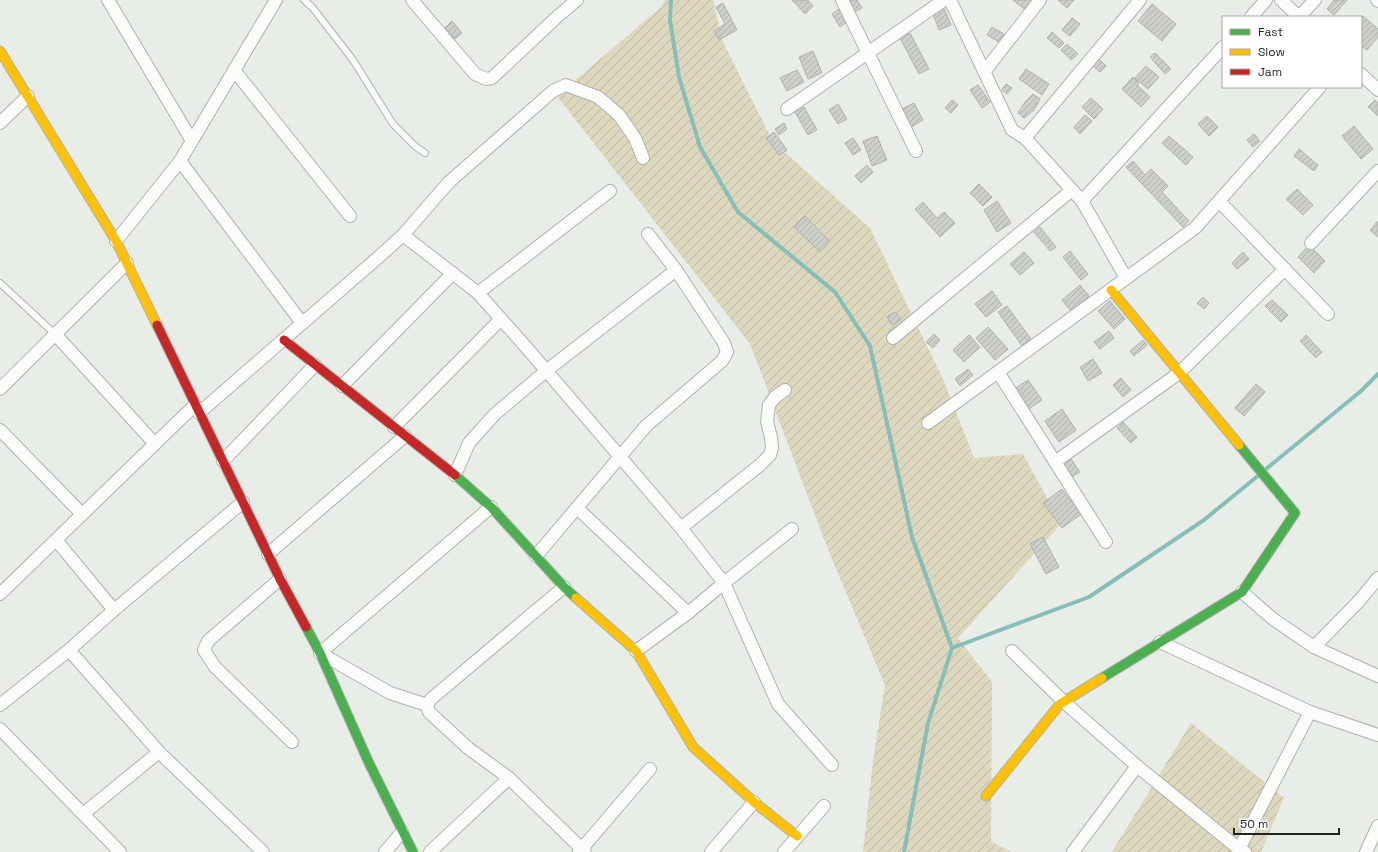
<svg xmlns="http://www.w3.org/2000/svg" width="1378" height="852" font-family="'Space Grotesk',sans-serif">
<style>
.garden{fill:url(#garden-furrows)}
.lines{fill:none;stroke-linecap:round;stroke-linejoin:round}
.stream{stroke:#85bfb8;stroke-width:4}
.building{fill:url(#building-hatch);stroke:#afb2ad}
.lane-casing{stroke:#afb3ae;stroke-width:8}
.street-casing{stroke:#afb3ae;stroke-width:14}
.fast-casing{stroke:#afb3ae;stroke-width:11}
.slow-casing{stroke:#afb3ae;stroke-width:11}
.jam-casing{stroke:#afb3ae;stroke-width:11}
.lane{stroke:#fcfcfb;stroke-width:6}
.street{stroke:#fcfcfb;stroke-width:12}
.fast{stroke:#4caf50;stroke-width:9}
.slow{stroke:#ffc107;stroke-width:9}
.jam{stroke:#c62828;stroke-width:9}
</style>
<defs>
<pattern id="garden-furrows" width="10" height="10" patternUnits="userSpaceOnUse"><rect width="10" height="10" fill="#dcd7bd"/><path d="M-1 1l2-2M0 10L10 0M9 11l2-2" fill="none" stroke="#bcb8a2"/></pattern>
<pattern id="building-hatch" width="6" height="6" patternUnits="userSpaceOnUse"><rect width="6" height="6" fill="#cdcfca"/><path d="M-1 1l2-2M0 6l6-6M5 7l2-2" fill="none" stroke="#b0b1ad"/></pattern>
</defs>
<rect width="100%" height="100%" fill="#e8ede7"/>
<!-- garden -->
<g class="garden">
<path d="M665 0H713L722 40 773 142 870 228 943 379 974 458 1023 454 1061 524 958 638 992 682 991 841 1011 852H863L873 761 885 685 829 552 750 344 557 96 661 7Z"/>
<path d="M1191 723 1284 798 1261 852H1112Z"/>
</g>
<g class="lines">
<!-- stream -->
<g class="stream">
<path d="M671 0 670 20 679 77 700 147 738 212 835 292 870 346 912 537 952 648 928 723 904 852"/>
<path d="M1266 469 1361 391 1378 374"/>
<path d="M952 648 1089 597 1204 520 1259 475"/>
</g>
</g>
<!-- building -->
<g class="building">
<path d="M792 0H808L813 6 805 14Z"/>
<path d="M848 0H857L862 8 855 12Z"/>
<path d="M1013 0H1029L1033 3 1027 11Z"/>
<path d="M1058 0H1074L1067 8Z"/>
<path d="M1334 0H1347L1334 15 1327 9Z"/>
<path d="M723 3 737 30 719 40 714 31 725 24 716 7Z"/>
<path d="M1152 4 1176 24 1162 41 1138 21Z"/>
<path d="M943 6 951 25 939 30 932 11Z"/>
<path d="M839 9 847 22 840 27 832 14Z"/>
<path d="M1363 16 1378 29V37L1367 50 1361 46V18Z"/>
<path d="M1072 18 1080 24 1070 36 1062 30Z"/>
<path d="M452 21 462 33 455 39 445 28Z"/>
<path d="M992 27 1004 34 999 42 987 35Z"/>
<path d="M1052 32 1064 43 1059 48 1047 38Z"/>
<path d="M910 33 929 69 919 74 900 38Z"/>
<path d="M1067 44 1078 54 1071 60 1061 50Z"/>
<path d="M813 51 822 73 808 79 799 57Z"/>
<path d="M1155 53 1171 69 1165 74 1150 57Z"/>
<path d="M1096 56 1106 66 1100 72 1089 62Z"/>
<path d="M1146 66 1159 77 1148 89 1135 78Z"/>
<path d="M1026 69 1049 84 1042 95 1019 79Z"/>
<path d="M797 70 804 82 787 91 780 78Z"/>
<path d="M1133 77 1139 83 1137 85 1150 97 1141 107 1122 89Z"/>
<path d="M1006 84 1012 88 1007 94 1002 90Z"/>
<path d="M978 85 990 102 982 108 970 90Z"/>
<path d="M1033 94 1040 99 1034 110 1024 118 1018 113 1025 102Z"/>
<path d="M1091 98 1103 109 1094 119 1082 107Z"/>
<path d="M952 100 958 105 951 113 945 108Z"/>
<path d="M1375 100 1378 103V116L1368 107Z"/>
<path d="M914 103 923 120 911 127 902 109Z"/>
<path d="M838 104 847 119 838 124 829 110Z"/>
<path d="M804 107 817 130 808 135 795 112Z"/>
<path d="M1085 115 1092 121 1080 134 1074 127Z"/>
<path d="M1207 116 1218 127 1209 136 1198 124Z"/>
<path d="M784 123 787 129 779 135 775 129Z"/>
<path d="M1354 126 1373 149 1361 159 1342 136Z"/>
<path d="M774 132 787 150 779 155 766 138Z"/>
<path d="M1254 134 1260 141 1253 147 1247 140Z"/>
<path d="M877 136 887 160 872 166 863 141Z"/>
<path d="M1169 136 1193 157 1186 165 1162 143Z"/>
<path d="M853 138 861 150 853 155 845 143Z"/>
<path d="M1299 149 1318 165 1314 171 1294 156Z"/>
<path d="M1133 161 1145 175 1151 169 1168 186 1162 192 1189 221 1183 227 1126 167Z"/>
<path d="M867 165 873 172 861 183 855 176Z"/>
<path d="M979 184 992 197 983 206 970 193Z"/>
<path d="M1297 189 1313 205 1303 215 1286 199Z"/>
<path d="M997 201 1011 223 997 232 984 210Z"/>
<path d="M923 202 937 218 944 212 955 223 940 237 915 209Z"/>
<path d="M805 216 830 241 820 252 794 227Z"/>
<path d="M1378 221V237L1370 230Z"/>
<path d="M1040 227 1056 247 1050 251 1034 232Z"/>
<path d="M1309 245 1325 261 1314 273 1298 257Z"/>
<path d="M1070 251 1088 274 1081 280 1063 257Z"/>
<path d="M1024 252 1034 263 1020 275 1010 264Z"/>
<path d="M1243 252 1249 259 1237 269 1232 263Z"/>
<path d="M1080 285 1089 296 1071 311 1062 300Z"/>
<path d="M992 291 1002 305 986 317 975 304Z"/>
<path d="M1203 297 1209 303 1204 309 1197 303Z"/>
<path d="M1272 300 1288 315 1281 322 1265 306Z"/>
<path d="M1110 301 1125 319 1114 329 1098 311Z"/>
<path d="M1007 306 1031 339 1022 346 998 312Z"/>
<path d="M895 312 901 319 892 325 887 317Z"/>
<path d="M988 327 1008 349 995 360 976 338Z"/>
<path d="M1109 331 1114 338 1100 349 1094 342Z"/>
<path d="M934 334 940 340 933 348 926 342Z"/>
<path d="M969 335 980 347 964 362 953 350Z"/>
<path d="M1306 335 1322 352 1316 358 1300 341Z"/>
<path d="M1143 340 1147 345 1134 356 1130 351Z"/>
<path d="M1093 359 1102 373 1088 381 1080 367Z"/>
<path d="M968 369 973 375 960 386 955 379Z"/>
<path d="M1121 378 1131 390 1123 397 1113 385Z"/>
<path d="M1028 380 1042 400 1027 410 1013 390Z"/>
<path d="M1256 384 1265 392 1244 416 1235 408Z"/>
<path d="M1062 409 1076 430 1059 442 1045 421Z"/>
<path d="M1123 422 1137 437 1131 443 1117 428Z"/>
<path d="M1071 459 1080 472 1072 477 1063 464Z"/>
<path d="M1062 489 1081 514 1062 528 1043 503Z"/>
<path d="M1043 537 1059 567 1046 574 1030 544Z"/>
</g>
<g class="lines">
<defs>
<g id="lane">
<path d="M304 0 312 7 353 60 393 124 415 146 425 153"/>
<path d="M0 283 55 334"/>
</g>
<g id="street">
<path d="M108 0 192 141"/>
<path d="M412 0 475 74 486 79 492 78 558 16 577 0"/>
<path d="M842 0 916 151"/>
<path d="M950 0 1012 130 1025 138 1082 201 1126 278"/>
<path d="M1281 0 1299 17"/>
<path d="M1377 0 1378 1"/>
<path d="M1251 17 1266 0"/>
<path d="M1299 17 1315 0"/>
<path d="M234 70 350 216"/>
<path d="M984 72 1040 0"/>
<path d="M1361 74 1378 90"/>
<path d="M787 109 944 0"/>
<path d="M0 123 28 96"/>
<path d="M1025 138 1140 0"/>
<path d="M180 161 302 323"/>
<path d="M1082 201 1223 47"/>
<path d="M1219 201 1328 314"/>
<path d="M403 235 478 293 526 347 681 528 724 583 778 704 832 765"/>
<path d="M116 241 180 161 276 0"/>
<path d="M1311 243 1378 171"/>
<path d="M478 293 610 191"/>
<path d="M55 334 155 444"/>
<path d="M893 338 1072 190"/>
<path d="M998 372 1106 542"/>
<path d="M342 386 453 273"/>
<path d="M0 389 127 263"/>
<path d="M199 413 381 255 403 235 449 182 553 91 566 85 598 97 619 115 635 138 643 158"/>
<path d="M928 423 1195 228 1320 87"/>
<path d="M394 427 501 319"/>
<path d="M0 430 82 514"/>
<path d="M223 461 315 365"/>
<path d="M1055 462 1179 373 1285 269"/>
<path d="M455 475 469 443 495 414 546 371 676 270 648 234"/>
<path d="M577 508 688 613"/>
<path d="M681 528 760 465 770 455 772 448 771 437 767 422 769 405 775 397 785 390"/>
<path d="M56 540 114 610"/>
<path d="M268 554 405 436"/>
<path d="M536 556 646 426 722 361 727 352 724 343 676 270"/>
<path d="M280 579 208 641 204 650 215 667 292 742"/>
<path d="M564 587 431 699 427 705 429 712 468 748 509 778 585 852"/>
<path d="M1242 592 1273 619 1314 647 1378 676"/>
<path d="M0 594 195 405"/>
<path d="M1160 642 1310 712 1378 735"/>
<path d="M1314 647 1359 601 1378 578"/>
<path d="M69 650 159 752 263 852"/>
<path d="M636 651 688 613 724 583 792 529"/>
<path d="M1012 651 1064 702 1137 766 1239 849 1245 852"/>
<path d="M0 705 69 650 114 610 243 502"/>
<path d="M427 705 390 693 320 653 491 507"/>
<path d="M0 729 120 852"/>
<path d="M83 814 159 752"/>
<path d="M1239 849 1310 712"/>
<path d="M385 852 402 832"/>
<path d="M430 852 509 778"/>
<path d="M579 852 650 769"/>
<path d="M711 852 754 802"/>
<path d="M784 852 824 806"/>
<path d="M1073 852 1137 766"/>
<path d="M1366 852 1378 826"/>
</g>
<g id="fast">
<path d="M455 475 491 507 564 587 576 598"/>
<path d="M306 627 320 653 369 763 413 852"/>
<path d="M1102 678 1242 592 1295 513 1239 445"/>
</g>
<g id="slow">
<path d="M0 51 116 241 157 325"/>
<path d="M1111 290 1239 445"/>
<path d="M576 598 636 651 693 747 754 802 797 836"/>
<path d="M986 796 1060 704 1102 678"/>
</g>
<g id="jam">
<path d="M157 325 280 579 306 627"/>
<path d="M284 340 455 475"/>
</g>
</defs>
<!-- lane casing -->
<use href="#lane" class="lane-casing"/>
<!-- street casing -->
<use href="#street" class="street-casing"/>
<!-- fast casing -->
<use href="#fast" class="fast-casing"/>
<!-- slow casing -->
<use href="#slow" class="slow-casing"/>
<!-- jam casing -->
<use href="#jam" class="jam-casing"/>
<!-- lane -->
<use href="#lane" class="lane"/>
<!-- street -->
<use href="#street" class="street"/>
<!-- fast -->
<use href="#fast" class="fast"/>
<!-- slow -->
<use href="#slow" class="slow"/>
<!-- jam -->
<use href="#jam" class="jam"/>
</g>
<!-- legend -->
<rect x="1222" y="16" width="140" height="72" fill="#ffffff" stroke="#a5a7a5"/>
<rect x="1230" y="29" width="20" height="6" fill="#4caf50" stroke="#a5a7a5"/>
<text x="1258" y="36" font-size="12" fill="#1f231e">Fast</text>
<rect x="1230" y="49" width="20" height="6" fill="#ffc107" stroke="#a5a7a5"/>
<text x="1258" y="56" font-size="12" fill="#1f231e">Slow</text>
<rect x="1230" y="69" width="20" height="6" fill="#c62828" stroke="#a5a7a5"/>
<text x="1258" y="76" font-size="12" fill="#1f231e">Jam</text>
<!-- scale -->
<path d="M1234 828v6h105v-6" fill="none" stroke="#1f231e" stroke-width="2"/>
<text x="1240" y="828" font-size="12" fill="#1f231e" stroke="#ffffff" stroke-width="3" paint-order="stroke">50 m</text>
</svg>
